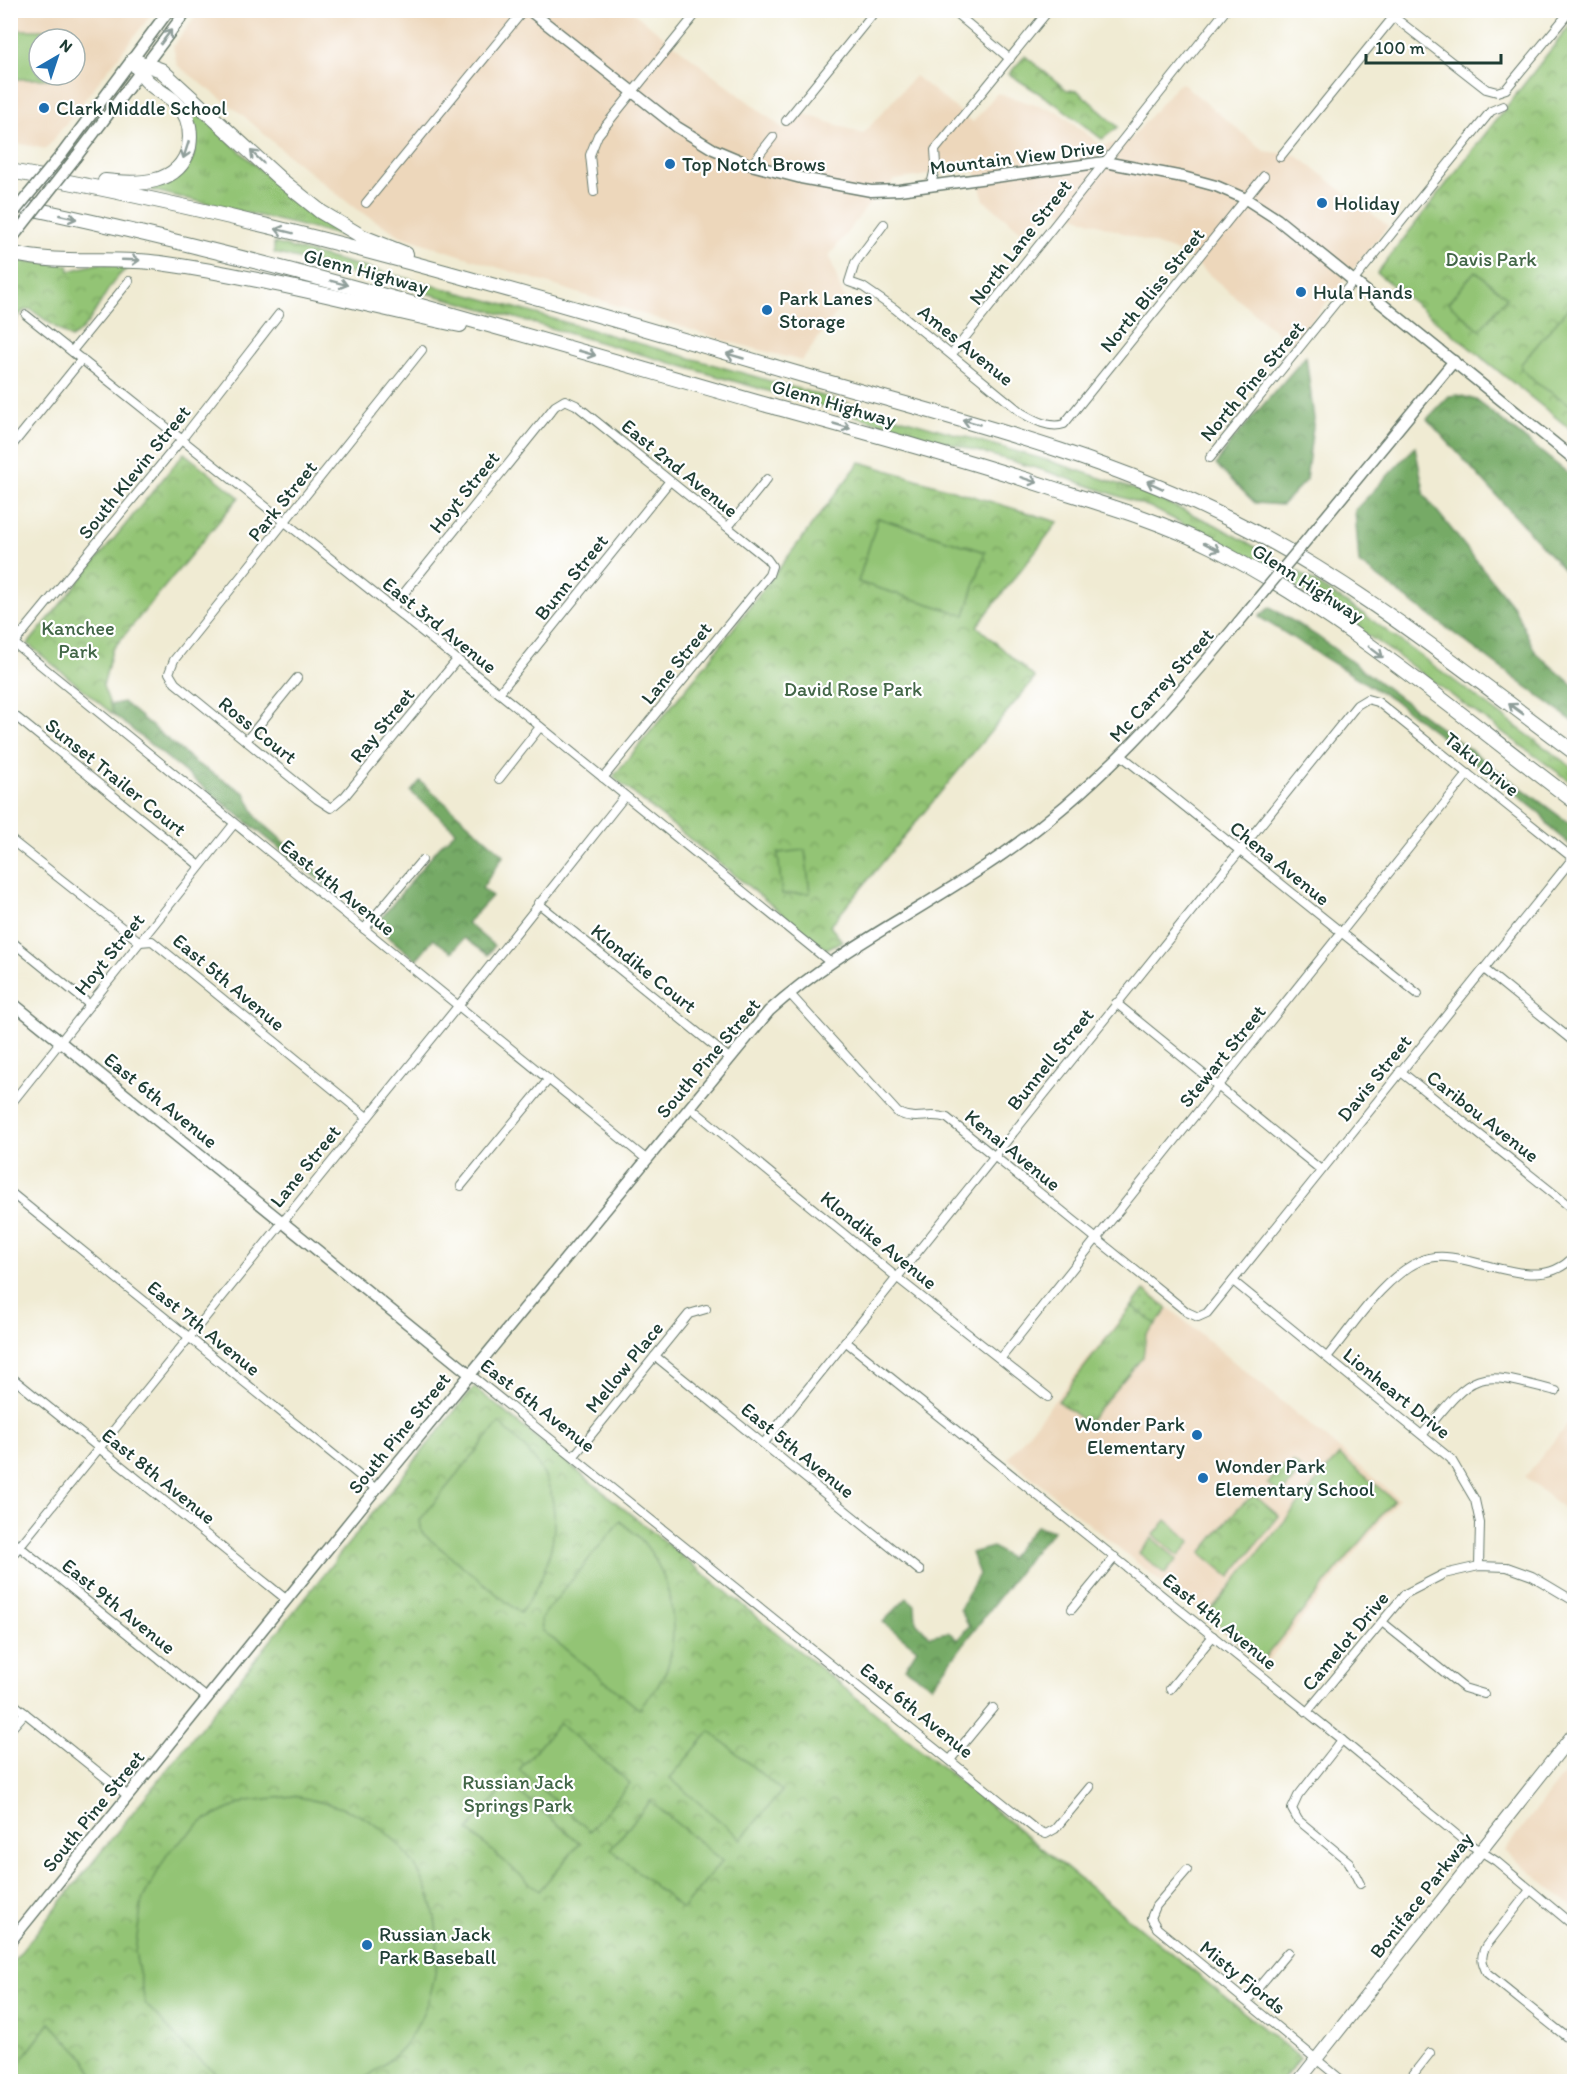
<svg xmlns="http://www.w3.org/2000/svg" width="1585" height="2092" font-family="Itim,sans-serif">
<style>
.built{fill:#edd7bb;fill-rule:evenodd}
.grass{fill:url(#grass-tufts);stroke:#598054;stroke-width:1.5}
.forest{fill:url(#forest-crowns);stroke:#4a744d;stroke-width:1.5}
.park{fill:url(#park-crowns);stroke:#598054;stroke-width:1.5}
.garden{fill:url(#garden-dots);stroke:#598054;stroke-width:1.5}
.pitch{fill:#93c474;stroke:#598054;stroke-width:1.5}
.lines{fill:none;stroke-linecap:round;stroke-linejoin:round}
.street-casing{stroke:#687a6c;stroke-width:10}
.secondary-casing{stroke:#687a6c;stroke-width:13}
.primary-casing{stroke:#687a6c;stroke-width:14}
.highway-casing{stroke:#687a6c;stroke-width:16}
.street{stroke:#fff;stroke-width:8}
.secondary{stroke:#fff;stroke-width:10}
.primary{stroke:#fff;stroke-width:12}
.highway{stroke:#fff;stroke-width:14}
.secondary-bridge-casing{stroke:#687a6c;stroke-width:13;stroke-linecap:butt}
.secondary-bridge{stroke:#fff;stroke-width:10}
.oneway{stroke:#8f9e9a}
.poi-dot{fill:#1f6fb2;stroke:#fff;stroke-width:2}
.labels{text-anchor:middle;stroke-width:4.5;stroke-linejoin:round;paint-order:stroke}
.poi-label{font-size:20px;fill:#1f3d34;stroke:#fff;text-anchor:start}
.street-label{font-size:20px;fill:#1f3d34;stroke:#fff}
.park-label{font-size:20px;fill:#426647;stroke:#fff}
</style>
<defs>
<pattern id="grass-tufts" width="24" height="20" patternUnits="userSpaceOnUse" patternTransform="scale(1.5)"><rect width="24" height="20" fill="#93c474"/><path d="M3 7l-1-3M5 7V3M7 7l1-3M15 17l-1-3M17 17v-4M19 17l1-3" fill="none" stroke="#77a060"/></pattern>
<pattern id="forest-crowns" width="20" height="18" patternUnits="userSpaceOnUse" patternTransform="scale(1.5)"><rect width="20" height="18" fill="#76aa66"/><path d="M2 6a3 3 0 1 1 6 0M12 15a3 3 0 1 1 6 0" fill="none" stroke="#608c55"/></pattern>
<pattern id="park-crowns" width="20" height="18" patternUnits="userSpaceOnUse" patternTransform="scale(1.5)"><rect width="20" height="18" fill="#93c474"/><path d="M2 6a3 3 0 1 1 6 0M12 15a3 3 0 1 1 6 0" fill="none" stroke="#77a060"/></pattern>
<pattern id="garden-dots" width="8" height="8" patternUnits="userSpaceOnUse" patternTransform="scale(1.5)"><rect width="8" height="8" fill="#93c474"/><path d="M2 2h.1M6 6h.1" fill="none" stroke="#77a060" stroke-width="1.8" stroke-linecap="round"/></pattern>
</defs>
<rect width="100%" height="100%" fill="#fff"/>
<filter id="ink" filterUnits="userSpaceOnUse"><feTurbulence type="fractalNoise" baseFrequency=".0167" numOctaves="2"/><feDisplacementMap in="SourceGraphic" scale="12" xChannelSelector="R" yChannelSelector="G"/><feConvolveMatrix kernelMatrix="1 2 1 2 8 2 1 2 1" color-interpolation-filters="sRGB"/></filter>
<filter id="wash" filterUnits="userSpaceOnUse"><feTurbulence type="fractalNoise" baseFrequency=".008" numOctaves="4" result="noise"/><feDisplacementMap in="SourceGraphic" scale="24" xChannelSelector="R" yChannelSelector="G"/><feGaussianBlur stdDeviation="1.35" result="paint"/><feColorMatrix in="noise" values="0 0 0 0 0 0 0 0 0 0 0 0 0 0 0 0 0 1.4 0 .05"/><feComposite in="paint" operator="in"/></filter>
<g filter="url(#wash)">
<rect width="100%" height="100%" fill="#f0ebd3"/>
<!-- built -->
<g class="built">
<path d="M11 11H154L46 149 11 142ZM39 39H75V75H39Z"/>
<path d="M200 11H631L785 130 799 112 863 134 915 76 973 122 997 93 1058 112 1102 146 1131 139 1175 87 1182 83 1264 151 1296 155 1388 226 1292 345 1186 255 1049 207 1027 236 984 200 974 168 895 180 873 199 829 256 845 301 802 361 729 342 401 236 356 209 284 152 244 116 177 65 173 46Z"/>
<path d="M1145 1288 1399 1499 1264 1666 1008 1458Z"/>
<path d="M1574 1416V1517L1525 1477Z"/>
<path d="M1574 1760V1908L1505 1851Z"/>
</g>
<!-- grass -->
<g class="grass">
<path d="M181 97 281 189 312 215 348 237 142 188C201 177 207 146 181 97Z"/>
<path d="M274 243 491 301 1053 462 1142 492 1214 524 1279 560 1271 569 1150 507 1046 471 456 301 274 253Z"/>
<path d="M1296 570 1365 615 1574 769V784L1395 654 1287 581Z"/>
<path d="M1132 1306 1156 1324 1146 1335 1143 1357 1087 1423 1058 1401Z"/>
</g>
<!-- forest -->
<g class="forest">
<path d="M1306 356 1314 419 1306 480 1282 505 1255 503 1216 465 1230 443Z"/>
<path d="M1458 395 1476 400 1574 478V581L1427 419 1449 396Z"/>
<path d="M1415 447 1425 496 1514 608 1536 653 1574 686V722L1359 563 1355 510Z"/>
<path d="M1270 607 1317 636 1574 827V848L1551 829 1541 814 1396 702 1259 617Z"/>
<path d="M123 702 197 764 245 793 257 818 328 881 330 889 114 715 110 705Z"/>
<path d="M420 781 504 855 482 888 492 896 467 923 494 946 488 955 464 938 452 952 433 939 416 960 384 933 382 917 439 847 456 831 411 792Z"/>
<path d="M1036 1526 1054 1531 1036 1549 932 1686 905 1668 917 1649 883 1622 907 1598 915 1605 916 1622 929 1636 948 1632 958 1639 969 1626 960 1609 979 1574 971 1553 993 1547 1009 1558Z"/>
</g>
<!-- park -->
<g class="park">
<path d="M1574 20V432L1377 273Z"/>
<path d="M1025 56 1067 90 1078 91 1118 127 1102 139 1059 106 1009 74Z"/>
<path d="M11 260 68 265 69 271 100 263 132 266C105 278 98 323 71 338L30 309 23 311 11 326Z"/>
<path d="M184 453 239 497 112 650 103 686 114 715 28 644Z"/>
<path d="M860 462 1058 522 977 626 1035 678 830 926 842 941 826 949 613 777 707 663Z"/>
<path d="M474 1387 1300 2058 1281 2082H11V1964Z"/>
<path d="M1293 1462 1302 1469 1281 1495 1268 1484 1283 1465 1288 1469Z"/>
<path d="M1254 1495 1279 1516 1230 1577 1201 1553 1237 1509Z"/>
</g>
<!-- garden -->
<path class="garden" d="M1144 1290 1168 1309 1156 1324 1132 1306Z"/>
<!-- pitch -->
<g class="pitch">
<path d="M11 30H51V39H39V75H51V79H11Z"/>
<path d="M1475 271 1507 297 1480 330 1448 303Z"/>
<path d="M1574 301V407L1536 383 1521 368V364Z"/>
<path d="M878 518 985 552 965 615 858 582Z"/>
<path d="M805 850 810 893 782 894 778 853Z"/>
<path d="M499 1423C513 1436 526 1447 537 1463 569 1510 552 1571 520 1613L422 1533 420 1520Z"/>
<path d="M1339 1455 1394 1500 1262 1661 1207 1615Z"/>
<path d="M1166 1520 1191 1541 1179 1556 1154 1535Z"/>
<path d="M620 1521C628 1528 638 1535 644 1543 670 1576 679 1622 669 1662 664 1680 650 1696 639 1709L542 1630 541 1618Z"/>
<path d="M1152 1538 1177 1559 1165 1574 1139 1553Z"/>
<path d="M559 1723 630 1783 590 1831 519 1770Z"/>
<path d="M710 1731 782 1791 741 1839 670 1778Z"/>
<path d="M508 1783 580 1843 539 1891 468 1830Z"/>
<path d="M294 1796C326 1803 357 1809 383 1830 449 1883 453 1977 406 2043 396 2057 378 2068 365 2079L359 2082 226 2081 188 2050 145 2003 135 1952 142 1900 168 1853 203 1821 247 1801Z"/>
<path d="M650 1801 722 1861 682 1909 611 1849Z"/>
<path d="M50 2023 85 2059 96 2081H11V2074Z"/>
</g>
</g>
<g filter="url(#ink)">
<g class="lines">
<defs>
<g id="street">
<path d="M952 10 1010 59"/>
<path d="M1385 10 1486 89 1497 92 1506 89 1571 10"/>
<path d="M786 121 876 10"/>
<path d="M1280 157 1399 10"/>
<path d="M751 165 773 137"/>
<path d="M931 185 936 164 935 150 1049 10"/>
<path d="M594 192 590 155 598 135 699 10"/>
<path d="M366 203 524 10"/>
<path d="M884 224 855 263 849 282 863 287 895 309 1022 413C1034 420 1050 429 1064 424L1264 176"/>
<path d="M26 315 499 693 831 963"/>
<path d="M422 350 174 660 169 673 175 683 317 799 331 808 345 796 456 661"/>
<path d="M72 351 129 281"/>
<path d="M952 354 1226 10"/>
<path d="M10 448 82 359"/>
<path d="M1210 458 1491 111 1503 106"/>
<path d="M728 527 767 479"/>
<path d="M392 608 555 406 565 400 576 405 767 559 772 566 769 575 603 778"/>
<path d="M10 640 646 1159"/>
<path d="M10 648 182 439 279 314"/>
<path d="M499 693 669 482"/>
<path d="M10 712 200 866"/>
<path d="M246 741 297 678"/>
<path d="M1122 756 1418 994"/>
<path d="M499 779 540 727"/>
<path d="M10 839 140 942 152 941 367 1117"/>
<path d="M538 903 729 1058"/>
<path d="M364 929 422 860"/>
<path d="M10 940 90 1005"/>
<path d="M1484 969 1574 1042"/>
<path d="M789 993 898 1113C918 1122 928 1112 947 1118L1187 1312 1198 1317 1207 1313 1573 858"/>
<path d="M1116 1003 1321 1170"/>
<path d="M1400 1071 1574 1210"/>
<path d="M10 1105 234 824"/>
<path d="M690 1107 895 1276 1048 1397"/>
<path d="M461 1186 549 1079"/>
<path d="M10 1192 376 1489"/>
<path d="M1233 1281 1451 1459 1475 1500 1480 1523 1479 1566"/>
<path d="M845 1341 1342 1740 1463 1840 1496 1861 1574 1926"/>
<path d="M655 1356 920 1571"/>
<path d="M1327 1357C1354 1325 1381 1279 1420 1261 1463 1241 1534 1302 1574 1256"/>
<path d="M1001 1358 1468 774"/>
<path d="M471 1375 1035 1829 1046 1834 1055 1829 1090 1787"/>
<path d="M10 1376 287 1600"/>
<path d="M1423 1434C1476 1369 1475 1370 1556 1391"/>
<path d="M764 1443 1357 705 1367 699 1378 702 1574 859"/>
<path d="M574 1456 689 1314 706 1309"/>
<path d="M10 1539 207 1698"/>
<path d="M10 1558 459 1005 625 796"/>
<path d="M1072 1609 1115 1557"/>
<path d="M1382 1622 1464 1688 1484 1694"/>
<path d="M1170 1689 1213 1636"/>
<path d="M10 1701 128 1796"/>
<path d="M1307 1712 1405 1594 1444 1574 1479 1566 1507 1567 1532 1576 1574 1601"/>
<path d="M10 1730 25 1713"/>
<path d="M1342 1740 1298 1796 1292 1809 1298 1820 1349 1862 1360 1884"/>
<path d="M950 1760 993 1708"/>
<path d="M1187 1870 1156 1906 1151 1918 1157 1928 1344 2082"/>
<path d="M1530 1890 1486 1946C1480 1956 1482 1963 1487 1973L1574 2043"/>
<path d="M1247 2001 1288 1952"/>
<path d="M1407 2082 1430 2053"/>
</g>
<g id="secondary">
<path d="M529 10 677 127 713 149 751 165 801 178 871 191 899 190 1105 162 1183 177 1216 186 1246 199 1277 219 1574 459"/>
<path d="M62 154 169 10"/>
<path d="M76 157 187 10"/>
<path d="M1319 525 1454 361"/>
<path d="M10 1001 471 1375"/>
<path d="M10 1942 376 1489 769 1011C839 948 926 908 1003 854 1101 785 1171 705 1247 612"/>
</g>
<path id="primary" d="M1298 2082 1574 1733"/>
<g id="highway">
<path d="M133 60 161 70 280 179 321 212 363 237 406 254"/>
<path d="M10 171C272 218 528 294 782 369 934 414 1088 448 1231 520 1355 581 1464 671 1574 752"/>
<path d="M105 181C136 185 180 186 189 147 191 135 190 122 183 111 174 97 160 93 149 83 142 77 137 67 133 60"/>
<path d="M10 204C266 257 516 333 767 405 865 432 964 459 1061 491 1112 507 1165 523 1212 547 1343 614 1457 713 1574 801"/>
<path d="M10 253C63 266 108 256 160 263 261 277 360 304 460 325"/>
</g>
</defs>
<!-- street casing -->
<use href="#street" class="street-casing"/>
<!-- secondary casing -->
<use href="#secondary" class="secondary-casing"/>
<!-- primary casing -->
<use href="#primary" class="primary-casing"/>
<!-- highway casing -->
<use href="#highway" class="highway-casing"/>
<!-- street -->
<use href="#street" class="street"/>
<!-- secondary -->
<use href="#secondary" class="secondary"/>
<!-- primary -->
<use href="#primary" class="primary"/>
<!-- highway -->
<use href="#highway" class="highway"/>
<defs>
<g id="secondary-bridge">
<path d="M10 217 62 154"/>
<path d="M14 236 76 157"/>
<path d="M1247 612 1319 525"/>
</g>
</defs>
<!-- secondary-bridge casing -->
<use href="#secondary-bridge" class="secondary-bridge-casing"/>
<!-- secondary-bridge -->
<use href="#secondary-bridge" class="secondary-bridge"/>
</g>
<!-- one-way arrows -->
<defs><path id="oneway-shaft" d="M-6 0H5M1.5-3L5.5 0L1.5 3" fill="none" stroke-width="1.6" stroke-linecap="round" stroke-linejoin="round" transform="scale(1.5)"/></defs>
<g class="oneway">
<use href="#oneway-shaft" transform="translate(166 37) rotate(-53)"/>
<use href="#oneway-shaft" transform="translate(186 150) rotate(108)"/>
<use href="#oneway-shaft" transform="translate(257 157) rotate(-136)"/>
<use href="#oneway-shaft" transform="translate(68 217) rotate(13)"/>
<use href="#oneway-shaft" transform="translate(284 231) rotate(-166)"/>
<use href="#oneway-shaft" transform="translate(131 260) rotate(2)"/>
<use href="#oneway-shaft" transform="translate(339 283) rotate(15)"/>
<use href="#oneway-shaft" transform="translate(587 353) rotate(16)"/>
<use href="#oneway-shaft" transform="translate(735 356) rotate(-164)"/>
<use href="#oneway-shaft" transform="translate(971 422) rotate(-164)"/>
<use href="#oneway-shaft" transform="translate(842 426) rotate(16)"/>
<use href="#oneway-shaft" transform="translate(1029 480) rotate(18)"/>
<use href="#oneway-shaft" transform="translate(1155 485) rotate(-155)"/>
<use href="#oneway-shaft" transform="translate(1212 547) rotate(27)"/>
<use href="#oneway-shaft" transform="translate(1376 652) rotate(37)"/>
<use href="#oneway-shaft" transform="translate(1516 709) rotate(-144)"/>
</g>
</g>
<!-- markers -->
<g class="poi-dot">
<circle cx="44" cy="108" r="6"/>
<circle cx="670" cy="164" r="6"/>
<circle cx="1322" cy="203" r="6"/>
<circle cx="1301" cy="292" r="6"/>
<circle cx="767" cy="310" r="6"/>
<circle cx="1197" cy="1435" r="6"/>
<circle cx="1203" cy="1478" r="6"/>
<circle cx="367" cy="1945" r="6"/>
</g>
<g class="labels">
<!-- poi labels -->
<g class="poi-label">
<text x="56" y="115">Clark Middle School</text>
<text x="682" y="171">Top Notch Brows</text>
<text x="1334" y="210">Holiday</text>
<text x="1313" y="299">Hula Hands</text>
<text x="779" y="305">Park Lanes<tspan x="779" dy="23">Storage</tspan></text>
<text x="1185" y="1431" text-anchor="end">Wonder Park<tspan x="1185" dy="23">Elementary</tspan></text>
<text x="1215" y="1473">Wonder Park<tspan x="1215" dy="23">Elementary School</tspan></text>
<text x="379" y="1941">Russian Jack<tspan x="379" dy="23">Park Baseball</tspan></text>
</g>
<!-- street labels -->
<g class="street-label">
<text transform="translate(1017 157) rotate(-7)" y="7">Mountain View Drive</text>
<text transform="translate(1020 242) rotate(-52)" y="7">North Lane Street</text>
<text transform="translate(366 271) rotate(15)" y="7">Glenn Highway</text>
<text transform="translate(1152 290) rotate(-51)" y="7">North Bliss Street</text>
<text transform="translate(966 345) rotate(39)" y="7">Ames Avenue</text>
<text transform="translate(1252 381) rotate(-50)" y="7">North Pine Street</text>
<text transform="translate(834 403) rotate(16)" y="7">Glenn Highway</text>
<text transform="translate(680 468) rotate(39)" y="7">East 2nd Avenue</text>
<text transform="translate(134 472) rotate(-51)" y="7">South Klevin Street</text>
<text transform="translate(464 492) rotate(-51)" y="7">Hoyt Street</text>
<text transform="translate(282 501) rotate(-51)" y="7">Park Street</text>
<text transform="translate(571 577) rotate(-51)" y="7">Bunn Street</text>
<text transform="translate(1308 583) rotate(33)" y="7">Glenn Highway</text>
<text transform="translate(440 625) rotate(39)" y="7">East 3rd Avenue</text>
<text transform="translate(676 663) rotate(-51)" y="7">Lane Street</text>
<text transform="translate(1161 685) rotate(-48)" y="7">Mc Carrey Street</text>
<text transform="translate(382 725) rotate(-51)" y="7">Ray Street</text>
<text transform="translate(258 730) rotate(39)" y="7">Ross Court</text>
<text transform="translate(1482 764) rotate(39)" y="7">Taku Drive</text>
<text transform="translate(116 777) rotate(39)" y="7">Sunset Trailer Court</text>
<text transform="translate(1280 863) rotate(39)" y="7">Chena Avenue</text>
<text transform="translate(338 887) rotate(39)" y="7">East 4th Avenue</text>
<text transform="translate(109 954) rotate(-51)" y="7">Hoyt Street</text>
<text transform="translate(644 968) rotate(39)" y="7">Klondike Court</text>
<text transform="translate(229 982) rotate(40)" y="7">East 5th Avenue</text>
<text transform="translate(1222 1056) rotate(-51)" y="7">Stewart Street</text>
<text transform="translate(708 1058) rotate(-50)" y="7">South Pine Street</text>
<text transform="translate(1050 1059) rotate(-51)" y="7">Bunnell Street</text>
<text transform="translate(1374 1078) rotate(-51)" y="7">Davis Street</text>
<text transform="translate(161 1100) rotate(39)" y="7">East 6th Avenue</text>
<text transform="translate(1483 1116) rotate(38)" y="7">Caribou Avenue</text>
<text transform="translate(1013 1150) rotate(39)" y="7">Kenai Avenue</text>
<text transform="translate(305 1166) rotate(-51)" y="7">Lane Street</text>
<text transform="translate(879 1240) rotate(39)" y="7">Klondike Avenue</text>
<text transform="translate(204 1328) rotate(39)" y="7">East 7th Avenue</text>
<text transform="translate(624 1367) rotate(-51)" y="7">Mellow Place</text>
<text transform="translate(1397 1393) rotate(39)" y="7">Lionheart Drive</text>
<text transform="translate(538 1405) rotate(38)" y="7">East 6th Avenue</text>
<text transform="translate(399 1433) rotate(-51)" y="7">South Pine Street</text>
<text transform="translate(798 1450) rotate(39)" y="7">East 5th Avenue</text>
<text transform="translate(159 1476) rotate(39)" y="7">East 8th Avenue</text>
<text transform="translate(119 1606) rotate(39)" y="7">East 9th Avenue</text>
<text transform="translate(1220 1621) rotate(39)" y="7">East 4th Avenue</text>
<text transform="translate(1345 1641) rotate(-50)" y="7">Camelot Drive</text>
<text transform="translate(917 1710) rotate(39)" y="7">East 6th Avenue</text>
<text transform="translate(93 1811) rotate(-51)" y="7">South Pine Street</text>
<text transform="translate(1421 1895) rotate(-52)" y="7">Boniface Parkway</text>
<text transform="translate(1243 1977) rotate(39)" y="7">Misty Fjords</text>
</g>
<!-- park labels -->
<g class="park-label">
<text x="1491" y="266">Davis Park</text>
<text x="78" y="635">Kanchee<tspan x="78" dy="23">Park</tspan></text>
<text x="853" y="696">David Rose Park</text>
<text x="518" y="1789">Russian Jack<tspan x="518" dy="23">Springs Park</tspan></text>
</g>
</g>
<!-- margin -->
<rect width="1585" height="2092" fill="none" stroke="#fff" stroke-width="36"/>
<!-- north arrow -->
<g transform="translate(57 57) rotate(39)"><circle r="28" fill="#ffffff" stroke="#a5b1ae" stroke-width="1.5"/>
<path d="M0-4.5L10 22L0 15L-10 22Z" fill="#1f6fb2"/>
<text y="-9" font-size="16" font-weight="bold" text-anchor="middle" fill="#1f3d34">N</text>
</g>
<!-- scale -->
<path d="M1366 54v9h135v-9" fill="none" stroke="#1f3d34" stroke-width="3"/>
<text x="1375" y="54" font-size="18" fill="#1f3d34" stroke="#ffffff" stroke-width="4.5" paint-order="stroke">100 m</text>
</svg>
